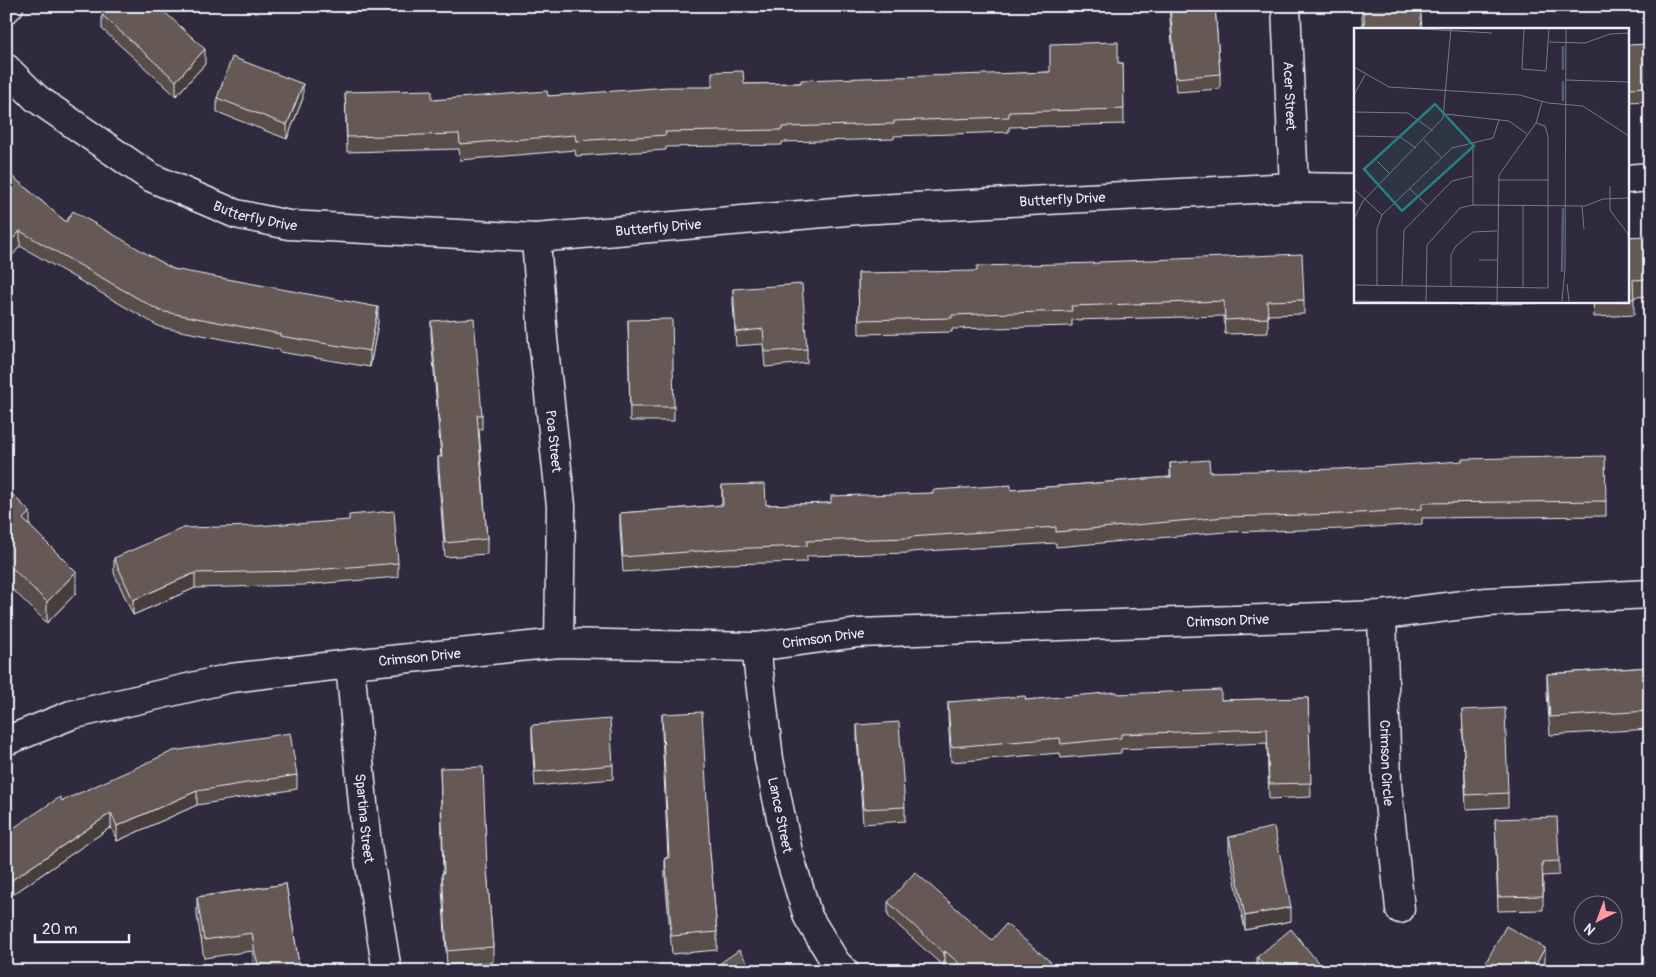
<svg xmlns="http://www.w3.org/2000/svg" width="1656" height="977" font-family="Pangolin,sans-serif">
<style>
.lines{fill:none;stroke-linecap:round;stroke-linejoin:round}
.street-casing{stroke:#e8f1f8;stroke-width:31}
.street{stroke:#2f2a3d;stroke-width:28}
.wall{fill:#584d49;stroke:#e8f1f8}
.shaded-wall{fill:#473e3c;stroke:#e8f1f8}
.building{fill:#665955;stroke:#e8f1f8}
.labels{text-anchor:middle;stroke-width:5;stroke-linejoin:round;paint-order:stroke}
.street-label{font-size:14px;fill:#e8f1f8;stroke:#2f2a3d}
.inset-river{fill:none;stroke:#4e6178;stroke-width:2.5}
.inset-road{fill:none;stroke:#797a88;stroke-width:1}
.view{fill:#25827c;fill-opacity:0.15;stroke:#25827c;stroke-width:2.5}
.inset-edge{fill:none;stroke:#e8f1f8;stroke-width:2.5}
</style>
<rect width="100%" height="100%" fill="#2f2a3d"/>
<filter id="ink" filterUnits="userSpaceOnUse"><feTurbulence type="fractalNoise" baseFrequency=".02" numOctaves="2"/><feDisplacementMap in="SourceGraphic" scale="10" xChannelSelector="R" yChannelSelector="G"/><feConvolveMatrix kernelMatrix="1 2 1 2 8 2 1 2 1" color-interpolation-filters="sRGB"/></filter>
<g filter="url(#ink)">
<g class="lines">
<defs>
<g id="street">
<path id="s1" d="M1286 6 1294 187"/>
<path d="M6 9 9 6"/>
<path id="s2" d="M6 68 36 98 150 177 236 214 289 225 536 238 858 210 1294 187 1355 188"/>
<path d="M1627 179 1650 177"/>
<path id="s3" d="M536 238 543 339 561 506 559 643"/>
<path id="s4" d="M1382 615 1387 784 1400 909"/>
<path id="s5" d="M756 647 769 759 788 852 808 917 836 963 844 971"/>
<path id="s6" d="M350 664 367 846 387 971"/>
<path id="s7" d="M6 741 71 715 231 678 350 664 559 643 756 647 858 633 1382 615 1487 602 1650 594"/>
</g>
</defs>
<!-- street casing -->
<use href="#street" class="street-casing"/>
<!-- street -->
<use href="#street" class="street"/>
</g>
<!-- wall -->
<g class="wall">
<path d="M1169 6H1215L1220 74V89L1176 92Z"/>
<path d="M1361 6H1420L1422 29H1363Z"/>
<path d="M102 15 205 64 176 96 102 29Z"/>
<path d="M1650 44V101L1627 102V45Z"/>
<path d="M1118 63H1123L1124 124 1009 127V132L894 136V139L782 142V145L666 147V150L576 156 575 150 460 160 459 149 347 152 345 92 432 100 548 96 712 87 744 84 801 83 1050 72Z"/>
<path d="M217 98H303L287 139 217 112Z"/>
<path d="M6 171 66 222 173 269 378 323 370 367 280 352V350L160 327 20 246 12 256 6 251Z"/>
<path d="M1650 236V296L1634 297V315L1594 317 1593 301H1627V237Z"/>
<path d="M858 273 1304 300V314L1268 315V333L1225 334 1224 316 1072 320V326L952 329V332L859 334Z"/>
<path d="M733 289 807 349V363L765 367 763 344 736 346 733 303Z"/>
<path d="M1458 301H1538V303L1458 305Z"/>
<path d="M628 320 674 407V421H630Z"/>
<path d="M431 321 482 415V429H479L487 539V554L445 557 438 471V457H441L431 335Z"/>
<path d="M1170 463 1210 472 1606 501V516L1422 518V524L1343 529 1225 532 1056 547V543L910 552V553L807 556V562L726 564 623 572 620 528V513L722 505V485L766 505 831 503 933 493 1011 490 1170 477Z"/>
<path d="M6 490 30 527 76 593 47 623 6 583Z"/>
<path d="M296 524 398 563V577L303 585 195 588 133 615 114 573V558Z"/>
<path d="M1650 667V729L1550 735 1547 692V674Z"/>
<path d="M1117 694 1221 700 1308 698 1311 797 1269 799 1267 743 1121 749V753L1061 758 1060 753 951 762 948 717V702L1026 700Z"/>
<path d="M1462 710 1508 793V807L1466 809Z"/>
<path d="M662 714 710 852 717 932V950L672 954 665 876V858H668L662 732Z"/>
<path d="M532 725 613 765V779L535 786 532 740Z"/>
<path d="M857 725 905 807V821L863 824 857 739Z"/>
<path d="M440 768 487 869 493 947V962L447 965 442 887V873H443Z"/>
<path d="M297 775V789L197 805 117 841 111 827 12 895 9 890 6 893V833L62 801Z"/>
<path d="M1495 819 1559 861V875L1543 876V910L1498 911Z"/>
<path d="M1229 837 1291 921 1245 930 1229 851Z"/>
<path d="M286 884 300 971H255L252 951 204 958 197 915V897Z"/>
<path d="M888 902 992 940 1052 971H951L945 966 944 967 888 916Z"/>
<path d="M1257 957 1325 971H1257Z"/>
</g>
<!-- shaded-wall -->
<g class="shaded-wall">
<path d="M205 49V64L176 96V81Z"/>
<path d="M303 84V98L287 139V125Z"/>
<path d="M20 231V246L12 256V240Z"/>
<path d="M378 307V323L370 367V351Z"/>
<path d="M30 512V533L23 519Z"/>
<path d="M76 572V593L47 623V602Z"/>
<path d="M195 573V588L133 615V600Z"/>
<path d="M197 791V805L117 841V826Z"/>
<path d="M111 813V827L12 895V880Z"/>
<path d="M9 875V890L6 893V878Z"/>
<path d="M1291 907V921L1245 930V916Z"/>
<path d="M1545 948V962L1540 971H1532Z"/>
<path d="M945 951V966L944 967V953Z"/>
<path d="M1052 963V971H1045Z"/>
</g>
<!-- building -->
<g class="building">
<path d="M110 6H158L205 49 176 81 102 15Z"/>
<path d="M1170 6H1215L1220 74 1176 78Z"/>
<path d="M1363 6H1420L1422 29H1365Z"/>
<path d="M1118 42V63H1123L1124 109 1009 112V117L894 121V124L782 127V130L665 132 666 135 576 141 575 135 460 144 459 134 347 137 345 92 432 90V100L547 91 548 96 668 87H712V72L743 71 744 84 801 83V80L1050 72V44Z"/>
<path d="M1650 44V87L1627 88V45Z"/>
<path d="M232 57 303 84 287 125 217 98Z"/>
<path d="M6 171 66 222 73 211 173 269 378 307 370 351 280 336V334L160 311 20 231 12 240 6 235Z"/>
<path d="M1650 236V279L1633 280 1634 299H1627V237Z"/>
<path d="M1302 254 1304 300 1267 301 1268 318 1225 320 1224 301 1071 306 1072 311 952 315V318L859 320 858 273 977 271V266L1099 263V262Z"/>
<path d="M802 284 807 349 765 352 763 329 736 332 733 289Z"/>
<path d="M474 318 482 415H477L487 539 445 543 438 457H442L431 321Z"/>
<path d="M672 319 674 407H630L628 320Z"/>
<path d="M1605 456 1606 501 1422 503V509L1343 514 1225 517 1056 532V527L910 537V538L807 541V546L726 549 623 557 620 513 723 505 722 485 765 484 766 505 831 503V496L933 493V490L1011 485V490L1171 477 1170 463 1209 460 1210 472 1340 469 1462 461V459Z"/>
<path d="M7 489 30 512 23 519 76 572 47 602 6 562Z"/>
<path d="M394 511 398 563 303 571 195 573 133 600 114 558 183 528 257 526 296 523V524L349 520V515Z"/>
<path d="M1650 667V711L1550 717 1547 674Z"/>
<path d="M1221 690V700L1308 698 1311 783 1269 784 1267 729 1121 734V738L1061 744 1060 738 951 747 948 702 1025 696 1026 700 1117 692V694Z"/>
<path d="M1505 708 1508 793 1466 795 1462 710Z"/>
<path d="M702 712 710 852 717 932 672 936 665 858H669L662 714Z"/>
<path d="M610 719 613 765 535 772 532 725Z"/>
<path d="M899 722 905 807 863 809 857 725Z"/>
<path d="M290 733 297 775 197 791 117 826 111 813 12 880 9 875 6 878V833L60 797 62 801 173 751Z"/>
<path d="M483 767 487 869 493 947 447 951 442 873H444L440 768Z"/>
<path d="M1557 817 1559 861 1542 862 1543 896 1498 897 1495 819Z"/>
<path d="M1274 827 1291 907 1245 916 1229 837Z"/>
<path d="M915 872 992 940 1006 924 1052 963 1045 971H968L945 951 944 953 888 902Z"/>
<path d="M286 884 300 971H260L255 953 252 933 204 940 197 897Z"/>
<path d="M1506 926 1545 948 1532 971H1481Z"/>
<path d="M1291 929 1325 971H1268L1257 957Z"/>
<path d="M739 950 753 971H709Z"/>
<path d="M1650 959V971H1639Z"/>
</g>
</g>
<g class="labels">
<!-- street labels -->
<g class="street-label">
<text dy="5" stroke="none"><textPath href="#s1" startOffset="90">Acer Street</textPath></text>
<text dy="5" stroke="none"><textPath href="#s2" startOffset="1104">Butterfly Drive</textPath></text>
<text dy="5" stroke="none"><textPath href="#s2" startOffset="294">Butterfly Drive</textPath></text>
<text dy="5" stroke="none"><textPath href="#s2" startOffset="699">Butterfly Drive</textPath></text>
<text dy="5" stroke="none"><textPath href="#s3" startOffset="204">Poa Street</textPath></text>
<text dy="5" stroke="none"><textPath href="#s7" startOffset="1234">Crimson Drive</textPath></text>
<text dy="5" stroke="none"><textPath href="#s7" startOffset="829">Crimson Drive</textPath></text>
<text dy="5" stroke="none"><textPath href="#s7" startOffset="424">Crimson Drive</textPath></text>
<text dy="5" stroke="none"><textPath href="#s4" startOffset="148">Crimson Circle</textPath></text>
<text dy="5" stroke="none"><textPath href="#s5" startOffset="170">Lance Street</textPath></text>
<text dy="5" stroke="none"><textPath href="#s6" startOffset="155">Spartina Street</textPath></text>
</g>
</g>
<!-- overview -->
<g transform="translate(1354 28)">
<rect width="275" height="275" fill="#2f2a3d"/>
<path class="inset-river" d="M209 18V42M209 73V53M208 244 209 180"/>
<path class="inset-road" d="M51 0 138 5M170 0 168 41 192 43 195 0M195 14 231 15 256 6 275 5M0 39 35 59 166 67 194 75 229 78 275 108M212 52 275 54M0 67 11 47M0 84 54 85 79 103M91 86 155 93 173 106M0 108 46 109 62 120M70 112 87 129M119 116V177M23 133 36 146M144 152H194M256 158V182L274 206 275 223M0 161 28 187M56 161 73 177M228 178 230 201M0 191 9 173 89 90 97 0M125 232H143M213 256 215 273M0 257 194 260V108L191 98 182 95M23 257V201L28 187 98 120 139 110 145 92M48 257 50 202 98 153 119 148M97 258V227L102 218 119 204 143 203M169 259V177M0 273 122 275M208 273 211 240 212 0M72 274 73 217 106 180 119 177 231 178 249 171 275 170M143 275 145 147 182 95 188 74M252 275 275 274"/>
<path class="view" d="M81 76 120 118 48 183 10 141Z"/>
<rect width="275" height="275" class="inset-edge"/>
</g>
<!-- margin -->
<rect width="1656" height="977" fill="none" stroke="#2f2a3d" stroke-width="25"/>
<rect x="12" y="12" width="1631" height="952" fill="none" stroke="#e8f1f8" stroke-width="2" filter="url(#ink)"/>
<!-- north arrow -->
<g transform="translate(1598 920) rotate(222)"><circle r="24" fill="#2f2a3d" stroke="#797a88"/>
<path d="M0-4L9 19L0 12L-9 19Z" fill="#ff9aa2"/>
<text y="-8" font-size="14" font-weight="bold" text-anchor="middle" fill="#e8f1f8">N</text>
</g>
<!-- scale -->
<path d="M35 934v8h94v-8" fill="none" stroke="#e8f1f8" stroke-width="2.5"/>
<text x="42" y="934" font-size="15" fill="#e8f1f8" stroke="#2f2a3d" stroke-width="4" paint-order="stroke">20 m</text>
</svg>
